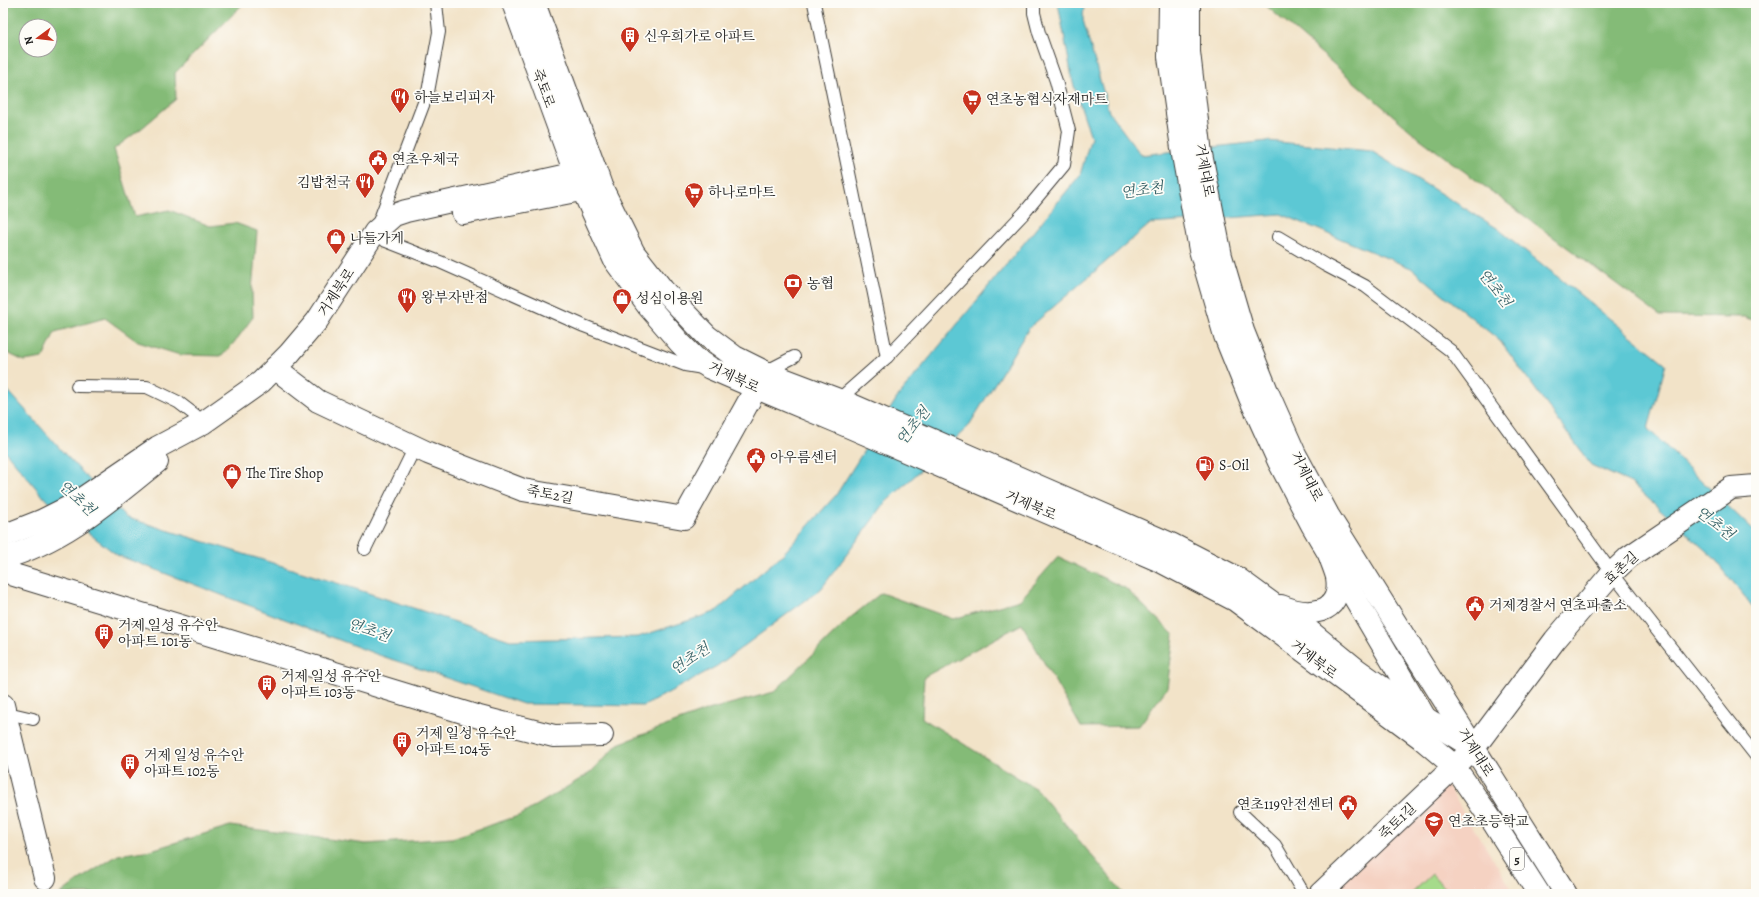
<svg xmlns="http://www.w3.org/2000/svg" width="1759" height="897" font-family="Alegreya,'Noto Serif KR',serif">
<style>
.built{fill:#f5d2c2}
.green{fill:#a6db8b;stroke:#617c54}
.forest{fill:#84bb77;stroke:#506c4a;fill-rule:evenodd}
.water{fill:#5cc8d4;stroke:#3c7278}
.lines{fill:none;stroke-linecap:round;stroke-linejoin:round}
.lane-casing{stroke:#3c3a36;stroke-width:14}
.street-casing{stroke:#3c3a36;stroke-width:24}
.secondary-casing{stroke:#3c3a36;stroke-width:24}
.primary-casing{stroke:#3c3a36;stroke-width:24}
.lane{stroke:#fff;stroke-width:12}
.street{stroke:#fff;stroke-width:22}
.secondary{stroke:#fff;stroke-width:22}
.primary{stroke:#fff;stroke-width:22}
.labels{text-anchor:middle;stroke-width:3.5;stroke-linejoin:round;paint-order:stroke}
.shield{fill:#fdfcf7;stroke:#605f5e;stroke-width:1}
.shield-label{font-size:13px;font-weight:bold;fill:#1c1c1c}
.poi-label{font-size:14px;fill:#1c1c1c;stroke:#fdfcf7;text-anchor:start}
.street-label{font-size:14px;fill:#1c1c1c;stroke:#fdfcf7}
.water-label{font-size:15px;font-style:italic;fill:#366166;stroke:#fdfcf7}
</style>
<rect width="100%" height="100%" fill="#fdfcf7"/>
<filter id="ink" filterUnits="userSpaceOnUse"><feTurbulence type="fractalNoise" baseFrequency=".025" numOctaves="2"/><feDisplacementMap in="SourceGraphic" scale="8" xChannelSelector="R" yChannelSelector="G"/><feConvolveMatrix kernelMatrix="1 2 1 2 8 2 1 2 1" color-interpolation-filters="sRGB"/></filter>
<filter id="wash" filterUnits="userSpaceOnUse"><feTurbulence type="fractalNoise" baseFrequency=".012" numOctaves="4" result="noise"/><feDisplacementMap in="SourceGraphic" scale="16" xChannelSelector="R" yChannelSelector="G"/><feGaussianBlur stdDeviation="0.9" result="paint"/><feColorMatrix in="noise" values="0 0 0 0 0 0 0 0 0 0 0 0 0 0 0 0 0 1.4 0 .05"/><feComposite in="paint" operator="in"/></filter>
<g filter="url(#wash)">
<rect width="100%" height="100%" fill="#f2e3c8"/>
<!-- built -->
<path class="built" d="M1444 781 1515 894H1332Z"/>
<!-- green -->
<path class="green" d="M1432 874 1450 894H1411Z"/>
<!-- forest -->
<g class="forest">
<path d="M3 3H244L175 73 176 99 142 128 114 149 135 217 169 210 210 226 235 223 257 231 252 291 253 317 237 339 222 356 180 355 138 342 105 318 55 332 43 358 24 361 3 351ZM26 26H50V50H26Z"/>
<path d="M1263 3H1756V322L1745 317 1660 316 1419 138Z"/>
<path d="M1058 557 1125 588 1174 635 1167 688 1139 726 1081 727 1022 624 924 677 922 718 1036 789 1124 894H60L82 878 118 855 151 850 230 826 366 844 452 838 521 815 590 773 618 744 708 710 774 692 850 618 881 593 953 619 1020 600Z"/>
</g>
<!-- water -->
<path class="water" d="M1058 3H1084L1083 20 1109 112 1141 155 1268 141 1371 151 1497 228 1666 364 1648 429 1756 533V611L1714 558 1631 483 1591 465 1500 341 1411 268 1281 214 1150 224 1029 328 968 427 885 503 821 589 717 666 644 706 523 704 376 654 117 555 47 501 3 449V385L62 451 125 517 356 589 510 640 638 637 715 612 783 554 836 495 899 395 1080 175 1091 137 1073 83Z"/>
</g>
<g filter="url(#ink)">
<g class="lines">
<defs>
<g id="lane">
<path d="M436 3 439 32 428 92 375 232 386 241 440 262 584 326 685 365 703 368"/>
<path d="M814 3 887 357"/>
<path d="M1278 237 1325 265 1365 286 1451 351 1612 573 1756 756"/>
<path d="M765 372 794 357"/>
<path d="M77 386 147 387 178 402 195 415 205 426"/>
<path d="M836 402 887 357 1024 213 1064 165 1069 131 1056 81 1039 33 1034 13V3"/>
<path d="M365 549 415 447"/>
<path d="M3 712 33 719"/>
<path d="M1240 812 1275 845 1304 894"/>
</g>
<g id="street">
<path d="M275 368 318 401 428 453 523 490 684 518 765 372"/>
<path d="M3 565 14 575 479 717 554 736 602 735"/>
<path d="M3 705 45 878"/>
<path d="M1320 894 1474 748 1555 640 1612 573 1629 557 1731 488 1756 486"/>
</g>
<g id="secondary">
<path d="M513 3 575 173"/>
<path d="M534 3 595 169"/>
<path d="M1170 3 1169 57 1183 155 1200 250 1225 336 1250 398 1279 462 1312 525 1427 721"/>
<path d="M1189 3V52L1201 154 1221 256 1243 331 1267 391 1295 454 1328 515 1474 748"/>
</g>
<g id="primary">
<path d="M575 173 615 261 648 306 680 343 695 358 710 368 747 384 838 422 1160 561 1235 600 1421 738 1454 766 1495 825 1539 894"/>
<path d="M463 213 596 187"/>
<path d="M3 536 41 521 71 506 158 447 203 423 261 382 289 354 317 321 375 232 394 215 406 211 595 169 601 186 634 253 663 290 707 336 735 357 765 372 852 405 1171 544 1237 578 1307 629 1356 669 1425 718 1474 748 1566 894"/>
<path d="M3 558C63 542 110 500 157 462"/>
<path d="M1281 606C1307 617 1343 616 1337 577 1335 569 1331 561 1329 553"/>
</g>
</defs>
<!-- lane casing -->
<use href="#lane" class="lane-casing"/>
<!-- street casing -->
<use href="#street" class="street-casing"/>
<!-- secondary casing -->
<use href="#secondary" class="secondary-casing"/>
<!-- primary casing -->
<use href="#primary" class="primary-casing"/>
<!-- lane -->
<use href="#lane" class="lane"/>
<!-- street -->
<use href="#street" class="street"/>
<!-- secondary -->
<use href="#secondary" class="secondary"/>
<!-- primary -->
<use href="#primary" class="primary"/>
</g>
</g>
<!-- icons -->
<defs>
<symbol id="building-pin" viewBox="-11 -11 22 30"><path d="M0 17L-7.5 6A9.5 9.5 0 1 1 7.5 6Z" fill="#c8321e" stroke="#fdfcf7"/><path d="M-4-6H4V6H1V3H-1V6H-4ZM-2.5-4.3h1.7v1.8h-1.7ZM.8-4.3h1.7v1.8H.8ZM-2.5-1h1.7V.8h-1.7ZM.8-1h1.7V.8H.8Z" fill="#fff"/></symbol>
<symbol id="restaurant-pin" viewBox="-11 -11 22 30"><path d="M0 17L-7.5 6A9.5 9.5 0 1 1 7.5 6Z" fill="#c8321e" stroke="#fdfcf7"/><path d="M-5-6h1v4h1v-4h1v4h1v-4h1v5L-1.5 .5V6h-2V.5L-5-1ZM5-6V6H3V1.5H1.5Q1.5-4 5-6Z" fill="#fff"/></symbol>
<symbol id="supermarket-pin" viewBox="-11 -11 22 30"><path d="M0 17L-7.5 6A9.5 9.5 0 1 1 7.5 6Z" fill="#c8321e" stroke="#fdfcf7"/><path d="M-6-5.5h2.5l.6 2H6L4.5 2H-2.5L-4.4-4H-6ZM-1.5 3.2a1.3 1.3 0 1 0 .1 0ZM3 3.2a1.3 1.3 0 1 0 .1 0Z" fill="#fff"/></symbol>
<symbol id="civic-pin" viewBox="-11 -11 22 30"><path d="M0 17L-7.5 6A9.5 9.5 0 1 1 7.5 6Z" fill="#c8321e" stroke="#fdfcf7"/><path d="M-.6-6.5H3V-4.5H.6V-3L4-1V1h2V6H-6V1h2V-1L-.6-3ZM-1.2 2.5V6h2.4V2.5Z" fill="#fff"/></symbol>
<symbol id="shop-pin" viewBox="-11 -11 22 30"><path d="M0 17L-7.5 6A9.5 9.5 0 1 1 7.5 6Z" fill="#c8321e" stroke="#fdfcf7"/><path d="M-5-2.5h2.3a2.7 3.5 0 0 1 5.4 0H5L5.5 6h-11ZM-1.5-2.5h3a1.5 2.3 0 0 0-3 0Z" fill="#fff"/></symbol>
<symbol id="bank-pin" viewBox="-11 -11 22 30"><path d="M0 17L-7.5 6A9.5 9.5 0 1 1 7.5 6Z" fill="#c8321e" stroke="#fdfcf7"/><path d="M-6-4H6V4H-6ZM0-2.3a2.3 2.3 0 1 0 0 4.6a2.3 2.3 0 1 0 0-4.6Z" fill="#fff"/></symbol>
<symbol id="fuel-pin" viewBox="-11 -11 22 30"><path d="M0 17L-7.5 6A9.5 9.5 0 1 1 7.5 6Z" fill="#c8321e" stroke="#fdfcf7"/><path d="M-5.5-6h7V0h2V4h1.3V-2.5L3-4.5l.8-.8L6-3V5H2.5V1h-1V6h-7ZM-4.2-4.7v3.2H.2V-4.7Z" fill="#fff"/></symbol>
<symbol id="school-pin" viewBox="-11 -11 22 30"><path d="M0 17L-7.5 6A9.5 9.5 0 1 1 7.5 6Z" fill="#c8321e" stroke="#fdfcf7"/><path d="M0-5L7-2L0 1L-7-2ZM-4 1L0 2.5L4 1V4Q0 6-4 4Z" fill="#fff"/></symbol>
</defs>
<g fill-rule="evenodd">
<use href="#building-pin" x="619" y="25" width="22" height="30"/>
<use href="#restaurant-pin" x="389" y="86" width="22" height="30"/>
<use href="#supermarket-pin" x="961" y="88" width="22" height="30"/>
<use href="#civic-pin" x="367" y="148" width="22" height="30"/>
<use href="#restaurant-pin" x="354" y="171" width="22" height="30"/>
<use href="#supermarket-pin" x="683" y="181" width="22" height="30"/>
<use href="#shop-pin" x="325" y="227" width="22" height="30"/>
<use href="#bank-pin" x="782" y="272" width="22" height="30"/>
<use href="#restaurant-pin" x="396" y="286" width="22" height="30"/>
<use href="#shop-pin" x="611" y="287" width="22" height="30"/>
<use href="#civic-pin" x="745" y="446" width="22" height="30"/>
<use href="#fuel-pin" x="1194" y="454" width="22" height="30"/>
<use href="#shop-pin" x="221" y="462" width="22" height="30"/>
<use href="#civic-pin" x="1464" y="594" width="22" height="30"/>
<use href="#building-pin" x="93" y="622" width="22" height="30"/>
<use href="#building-pin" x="256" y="673" width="22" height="30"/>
<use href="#building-pin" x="391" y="730" width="22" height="30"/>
<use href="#building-pin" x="119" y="752" width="22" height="30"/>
<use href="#civic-pin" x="1337" y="793" width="22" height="30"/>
<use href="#school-pin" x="1423" y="810" width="22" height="30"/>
</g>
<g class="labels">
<!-- shield labels -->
<rect class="shield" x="1510" y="848" width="14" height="22" rx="3"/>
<g class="shield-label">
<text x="1517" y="864">5</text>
</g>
<!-- poi labels -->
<g class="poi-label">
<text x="644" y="41">신우희가로 아파트</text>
<text x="414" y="102">하늘보리피자</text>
<text x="986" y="104">연초농협식자재마트</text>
<text x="392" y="164">연초우체국</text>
<text x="351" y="187" text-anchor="end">김밥천국</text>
<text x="708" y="197">하나로마트</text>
<text x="350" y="243">나들가게</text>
<text x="807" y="288">농협</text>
<text x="421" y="302">왕부자반점</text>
<text x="636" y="303">성심이용원</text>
<text x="770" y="462">아우름센터</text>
<text x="1219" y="470">S-Oil</text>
<text x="246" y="478">The Tire Shop</text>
<text x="1489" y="610">거제경찰서 연초파출소</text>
<text x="118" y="630">거제 일성 유수안<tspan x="118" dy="16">아파트 101동</tspan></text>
<text x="281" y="681">거제 일성 유수안<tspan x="281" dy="16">아파트 103동</tspan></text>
<text x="416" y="738">거제 일성 유수안<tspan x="416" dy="16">아파트 104동</tspan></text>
<text x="144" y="760">거제 일성 유수안<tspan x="144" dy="16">아파트 102동</tspan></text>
<text x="1334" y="809" text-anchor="end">연초119안전센터</text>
<text x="1448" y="826">연초초등학교</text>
</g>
<!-- street labels -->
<g class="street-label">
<text transform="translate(544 88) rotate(70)" y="5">죽토로</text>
<text transform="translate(1205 170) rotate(80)" y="5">거제대로</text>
<text transform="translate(336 292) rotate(-57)" y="5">거제북로</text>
<text transform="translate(734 377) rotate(25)" y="5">거제북로</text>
<text transform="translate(1307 476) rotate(63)" y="5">거제대로</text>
<text transform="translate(550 494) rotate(11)" y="5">죽토2길</text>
<text transform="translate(1031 505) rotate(23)" y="5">거제북로</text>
<text transform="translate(1621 568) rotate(-43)" y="5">효촌길</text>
<text transform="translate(1314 659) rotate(37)" y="5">거제북로</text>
<text transform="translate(1476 752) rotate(58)" y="5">거제대로</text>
<text transform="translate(1397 821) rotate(-44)" y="5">죽토1길</text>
</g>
<!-- water labels -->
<g class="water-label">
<text transform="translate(1142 190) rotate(-8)" y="5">연초천</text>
<text transform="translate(1495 288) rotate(52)" y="5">연초천</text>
<text transform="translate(913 426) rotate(-52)" y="5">연초천</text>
<text transform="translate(77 498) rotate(43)" y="5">연초천</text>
<text transform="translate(1715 523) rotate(38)" y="5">연초천</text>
<text transform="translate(369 630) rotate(19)" y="5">연초천</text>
<text transform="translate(690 659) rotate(-34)" y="5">연초천</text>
</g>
</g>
<!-- margin -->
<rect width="1759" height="897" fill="none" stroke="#fdfcf7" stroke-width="16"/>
<!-- north arrow -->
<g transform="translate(38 38) rotate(255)"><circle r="19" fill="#fdfcf7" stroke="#a3a29f"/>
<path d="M0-3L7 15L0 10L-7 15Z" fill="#c8321e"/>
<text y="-6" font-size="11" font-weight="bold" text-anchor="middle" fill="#1c1c1c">N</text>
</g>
</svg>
